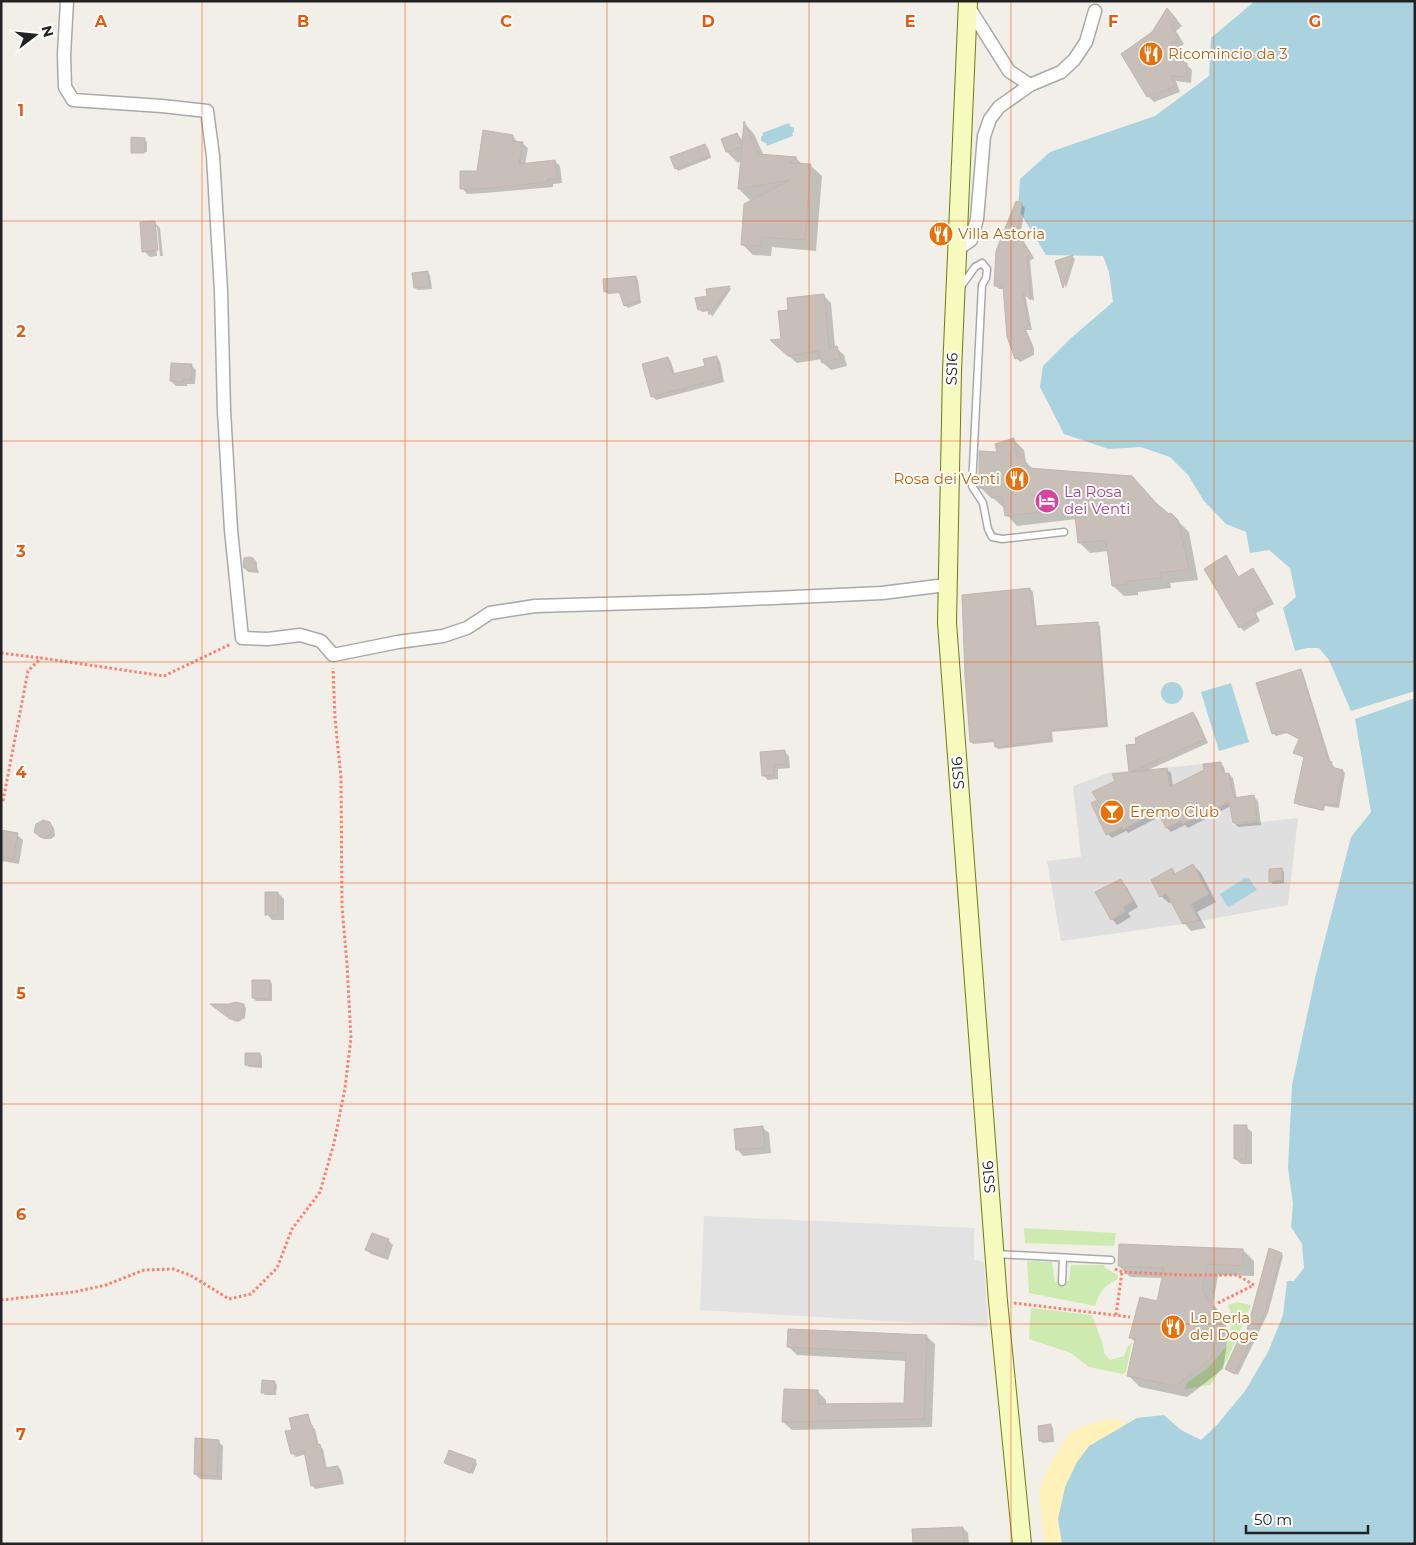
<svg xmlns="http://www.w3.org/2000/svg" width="1416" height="1545" font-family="Montserrat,sans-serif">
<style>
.residential{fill:#e0dfdf}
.grass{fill:#cdebb0}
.sand{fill:#fff1ba}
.parking{fill:#e2e2e2}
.water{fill:#aad3df}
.shadow{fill:#0003}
.building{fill:#c7bfb8;stroke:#c4b6ab}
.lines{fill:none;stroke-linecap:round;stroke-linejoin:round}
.service-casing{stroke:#a9a9a9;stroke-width:9}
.minor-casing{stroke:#a9a9a9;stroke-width:15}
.secondary-casing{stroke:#707d05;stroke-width:20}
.path{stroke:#fa8072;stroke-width:3;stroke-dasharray:2.5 2.5;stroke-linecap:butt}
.service{stroke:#fff;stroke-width:6}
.minor{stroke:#fff;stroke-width:12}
.secondary{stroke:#f7fabf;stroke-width:18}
.grid{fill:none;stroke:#e8590c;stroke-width:1;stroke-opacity:0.55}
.labels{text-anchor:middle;stroke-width:4;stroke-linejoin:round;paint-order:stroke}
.food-label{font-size:15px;fill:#c56008;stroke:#fff;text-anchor:start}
.street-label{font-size:15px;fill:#222;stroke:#fff}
.hotel-label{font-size:15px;fill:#b23c85;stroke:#fff;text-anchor:start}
.grid-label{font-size:16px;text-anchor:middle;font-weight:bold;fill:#e8590c;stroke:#fff;stroke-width:4;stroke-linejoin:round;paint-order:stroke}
</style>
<rect width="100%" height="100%" fill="#f2efe9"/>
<!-- residential -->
<path class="residential" d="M1221 762 1233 825 1298 818 1288 905 1183 924 1061 941 1047 861 1081 857 1073 786 1111 772 1137 771Z"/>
<!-- grass -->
<g class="grass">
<path d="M1024 1228 1116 1233 1114 1246 1025 1243Z"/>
<path d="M1027 1261 1052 1262 1055 1282 1069 1281 1071 1265H1104L1105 1268 1118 1275V1279C1103 1287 1100 1290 1095 1306L1029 1293Z"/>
<path d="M1237 1302 1251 1305 1227 1360 1210 1385 1185 1389 1187 1383 1208 1368 1227 1346 1233 1318 1228 1305Z"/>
<path d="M1031 1308 1092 1315 1103 1345 1104 1353 1110 1360 1124 1356 1128 1346 1132 1342 1126 1372 1123 1374 1089 1367 1071 1353 1029 1339Z"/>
</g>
<!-- sand -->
<path class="sand" d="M1107 1419H1116L1128 1423 1111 1433 1058 1519 1062 1544H1044L1039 1491 1048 1468 1062 1444 1071 1432 1087 1425Z"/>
<!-- parking -->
<path class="parking" d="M704 1216 974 1228V1260L984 1262 988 1327 700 1310Z"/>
<!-- water -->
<g class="water">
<path d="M1255 1H1415V691L1351 711 1329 660 1319 648H1307L1295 651 1283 608 1296 597 1290 568 1269 550 1250 553 1246 532 1226 524 1204 501 1188 475 1170 457 1141 447 1109 449 1064 434 1040 387 1043 366 1071 338 1113 302 1109 272 1103 256 1046 255 1018 209 1020 179 1050 152 1155 116 1209 76 1211 38Z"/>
<path d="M789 123 790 126 794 128V132L792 133 793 136 767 146 766 143 761 141V137L763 135 762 133Z"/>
<circle cx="1172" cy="693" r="11"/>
<path d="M1231 683 1249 742 1219 751 1201 692Z"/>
<path d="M1415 698V1544H1062L1058 1519 1065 1487 1077 1462 1089 1446 1137 1418 1164 1415 1181 1430 1201 1440 1217 1425 1245 1391 1268 1352 1283 1315 1287 1281H1294L1304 1268 1302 1244 1291 1227 1293 1204 1288 1168 1292 1085 1316 974 1351 837 1371 812 1355 719Z"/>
<path d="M1245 878H1249L1257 890 1229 907 1227 906 1220 894Z"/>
</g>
<!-- shadow -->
<g class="shadow">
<path d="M1173 15 1182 26 1176 31 1184 44 1176 49 1186 64 1192 70 1191 83 1176 81 1180 92 1154 102 1148 96 1154 33Z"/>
<path d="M745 124 754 134 764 156 796 158 803 165 811 166 822 176 816 251 772 247 771 256 753 255 742 244 756 199 750 200 739 189 741 161 738 163 727 152 723 140 737 134 743 141Z"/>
<path d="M513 136 518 143H522L528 148 525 165 555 161 560 166 562 183 553 184V187L485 193 467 194 462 188Z"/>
<path d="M144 139 147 142V152H133V153H132Z"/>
<path d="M705 145 708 148 711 158 678 171 676 168Z"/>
<path d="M1021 204 1025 208 1020 236 1034 258 1030 261 1034 301 1025 294 1032 330H1026L1034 348V355L1020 362 1016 358 1005 289H999L995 285Z"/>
<path d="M154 222 160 228 163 256H160L157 227H154L157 256 150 257 144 251Z"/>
<path d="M1073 257 1075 259 1066 288 1056 262Z"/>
<path d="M427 273 430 275 432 289 418 290 415 288 413 274Z"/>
<path d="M636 277 638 280 641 303 628 308 625 305 621 293 608 294 606 292 604 281Z"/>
<path d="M729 287 731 289 712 317 710 311 702 312 699 309 708 297 707 290Z"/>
<path d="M823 295 831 303 835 347 844 355 847 366 831 370 823 363 822 359 797 363 779 348 789 311Z"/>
<path d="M668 358 671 362 675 375 707 367 717 358 720 361 724 382 656 400 653 397 644 365Z"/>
<path d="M191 365 196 370 195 384H187V386H176L171 381Z"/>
<path d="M1013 439 1024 450 1026 462 1033 469 1161 509 1169 516 1171 514 1189 532 1198 580 1170 583 1171 588 1138 592V595L1124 596 1113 586 1109 551 1090 553 1079 542 1077 519 1017 526 1007 515 1005 507H1003L994 499 991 498 981 488 999 453Z"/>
<path d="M1226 557 1230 561 1239 578 1253 570 1257 574 1274 604 1256 613 1260 621 1244 631 1240 627Z"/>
<path d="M255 562 259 573 249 572 246 569Z"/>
<path d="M1030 589 1033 592 1037 628 1097 623 1100 626 1108 727 1052 732 1053 742 998 749 996 747 995 742 973 744 971 742Z"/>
<path d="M1301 671 1303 673 1331 763 1334 766 1333 769 1343 771 1345 773 1339 808 1325 806 1324 811 1298 805 1296 803 1305 758 1295 752 1300 739 1287 733 1276 736 1273 733Z"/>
<path d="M1193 714 1197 718 1208 743 1146 771 1166 769 1171 773 1173 787 1220 763 1224 767 1226 775 1229 774 1233 778 1237 799 1254 797 1258 801 1261 825 1238 827 1234 823 1231 806 1188 828 1185 825 1171 832 1167 828 1161 816 1128 833 1126 831 1112 838 1108 834 1098 801 1130 773 1137 745Z"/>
<path d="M784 751 789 756 790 768 778 769V779L768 780 763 775Z"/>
<path d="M47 821 54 828 55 836 51 839H44L35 831Z"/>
<path d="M1 832 17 835 23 840 19 864 1 861Z"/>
<path d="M1193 865 1201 873 1216 902 1197 912 1206 928 1191 931 1184 923 1172 902 1169 903 1161 896 1172 870 1177 875Z"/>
<path d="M1281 869 1284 872V883L1273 884 1271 882Z"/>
<path d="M1120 881 1126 886 1138 907 1128 913 1131 917 1117 925 1112 919Z"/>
<path d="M278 893 284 899V920H272L267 914Z"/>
<path d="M270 981 272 984V1001H256L253 998Z"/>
<path d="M213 1005H244L246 1008 245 1018 238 1022 234 1021Z"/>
<path d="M260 1054 262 1057V1068L249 1067 246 1065Z"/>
<path d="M1246 1127 1252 1132V1164H1241L1235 1159Z"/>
<path d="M763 1128 769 1133 771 1153 743 1156 738 1150 736 1130Z"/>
<path d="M388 1240 393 1245 388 1260 371 1254 366 1250Z"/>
<path d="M1243 1250 1254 1261V1276L1218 1275 1213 1304 1221 1314 1226 1325 1228 1337 1223 1369 1187 1397 1140 1387 1129 1376 1135 1342 1131 1338 1158 1303 1163 1278 1130 1277 1119 1266Z"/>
<path d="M1281 1254 1283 1256 1268 1313 1238 1375 1226 1369 1246 1338Z"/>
<path d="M926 1336 935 1344 932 1427 792 1430 783 1422 817 1391 826 1400V1405L905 1404 907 1361 797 1355 788 1346Z"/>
<path d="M274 1382 277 1385 276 1395H265L262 1392Z"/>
<path d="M307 1415 310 1419 312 1427 315 1429 319 1446 323 1449 327 1469 338 1467 341 1470 344 1484 315 1489 312 1485 306 1454 296 1457 292 1453 293 1431Z"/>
<path d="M1051 1426 1053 1428 1054 1442 1043 1443 1040 1441Z"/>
<path d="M218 1441 223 1446 222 1480 200 1479 195 1474Z"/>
<path d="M475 1461 477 1464 473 1474 448 1465 446 1462Z"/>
<path d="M963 1528 968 1533 969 1544H914Z"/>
</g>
<!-- building -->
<g class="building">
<path d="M1167 8 1177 20 1171 25 1179 38 1171 43 1184 63H1187L1186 77 1171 76 1175 86 1147 97 1121 54 1152 32Z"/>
<path d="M744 121 758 154 797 157 789 163 811 164 805 240 761 237V246L741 245 744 204 790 180 738 189 742 147 726 152 721 139 737 133 742 145Z"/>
<path d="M483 130 513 135 512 141 523 142 519 164 555 160 558 178 548 179V182L479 189H460V171H477Z"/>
<path d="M131 137 145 138 144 153H131Z"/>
<path d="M705 144 710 156 675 169 670 157Z"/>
<path d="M1016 201 1022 203 1017 232 1031 254 1027 257 1031 300 1023 293 1029 326 1024 327 1031 343V352L1015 359 1007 337 1003 286H994L996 251Z"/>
<path d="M155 221 158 250 142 252 140 222Z"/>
<path d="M1073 255 1063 288 1055 261Z"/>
<path d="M428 271 430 286 414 288 412 273Z"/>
<path d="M636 276 639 301 624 306 619 291 604 292 603 279Z"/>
<path d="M730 286 709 315 708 309 698 310 695 298 707 296 706 289Z"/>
<path d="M824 294 829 348 837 346 840 358 822 363 818 351 788 356 770 340 781 339 778 311 788 310 787 298Z"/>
<path d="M717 356 721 378 651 397 642 364 668 357 673 374 705 366 703 359Z"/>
<path d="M171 363 192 364 191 380 183 379V382L170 381Z"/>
<path d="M1014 438 1017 457H1023L1028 468 1132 476 1157 504 1169 514 1171 513 1178 520 1189 569 1160 573 1161 578 1128 581V584L1112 586 1106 540 1078 543 1074 508 1005 516 1002 496 991 497V489L979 488V451L997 452 995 444Z"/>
<path d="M1226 555 1238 577 1253 568 1271 600 1253 609 1257 617 1239 628 1204 569Z"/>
<path d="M249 557 253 558 256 562 257 571H248L243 567 244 558Z"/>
<path d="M1030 588 1035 626 1098 622 1106 725 1050 730 1051 740 995 747 994 740 970 742 965 676 962 595Z"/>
<path d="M1301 669 1329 762H1332L1331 767 1343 770 1336 806 1323 804 1322 810 1294 803 1304 757 1293 753 1299 739 1284 731 1272 734 1256 683Z"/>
<path d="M1193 712 1205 739 1131 772 1167 768 1170 787 1204 770 1203 764 1221 762 1223 774 1229 773 1234 798 1254 795 1257 821 1233 823 1229 802 1183 824 1181 821 1166 828 1158 812 1123 829 1122 827 1106 835 1091 803 1097 800 1092 792 1115 781 1112 774 1129 772 1126 745 1136 744 1135 738Z"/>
<path d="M785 750 786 764 774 765V775L762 776 760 752Z"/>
<path d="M43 820 50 822 53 829 50 835 45 838 40 837 34 832 36 824Z"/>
<path d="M1 830 18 833 13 859 1 857Z"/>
<path d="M1193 864 1209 894 1191 904 1199 920 1183 924 1166 893 1160 897 1151 880 1172 868 1175 874Z"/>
<path d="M1282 868V880L1269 882V869Z"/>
<path d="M1121 879 1133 901 1123 907 1126 911 1111 920 1095 892Z"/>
<rect x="265" y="892" width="13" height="23"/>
<path d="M252 980H270V999L252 998Z"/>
<path d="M236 1002 244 1004 243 1015 241 1018 235 1020 230 1019 210 1004H229Z"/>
<path d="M245 1053H260V1066L245 1065Z"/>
<path d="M1234 1125H1247L1246 1159H1234Z"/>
<path d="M763 1126 765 1148 736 1150 734 1129Z"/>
<path d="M372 1233 389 1239 383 1256 365 1250Z"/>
<path d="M1119 1244 1243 1249V1266L1207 1264 1202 1291 1210 1302 1215 1312 1217 1325 1212 1358 1175 1386 1127 1376 1135 1339 1129 1338 1140 1297 1157 1301 1164 1268 1118 1266Z"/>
<path d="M1269 1248 1282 1253 1266 1310 1235 1374 1225 1369 1240 1336 1245 1337Z"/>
<path d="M788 1329 927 1335 924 1419 782 1422 784 1389 818 1390V1404L904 1403 906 1353 787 1347Z"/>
<path d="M262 1380 275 1381 274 1393H261Z"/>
<path d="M308 1414 311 1425H312L317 1445 320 1444 325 1468 338 1466 341 1481 311 1486 304 1451 291 1454 285 1431 292 1430 289 1418Z"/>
<path d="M1051 1424 1052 1440 1039 1441 1038 1426Z"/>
<path d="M195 1438 219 1440 217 1476 194 1474Z"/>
<path d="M449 1450 476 1460 470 1473 444 1463Z"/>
<path d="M963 1527 964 1544H913L912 1529Z"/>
</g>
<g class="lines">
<defs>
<g id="service">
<path d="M960 288 975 267 982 263 987 269 986 278 982 285 972 486 983 503 988 529 992 537 1002 539 1064 532"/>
<path d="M996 1254 1111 1260"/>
<path d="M1062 1282 1063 1258"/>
</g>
<g id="minor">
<path d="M67 1 64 55 65 87 73 100 162 106 207 111 213 156 221 291 224 411 231 530 242 638 268 639 300 635 321 641 333 655 398 642 443 636 467 628 490 613 535 606 704 601 882 593 946 585"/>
<path d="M968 6 1009 71 1030 85"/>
<path d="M958 249 971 240 977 219 984 136 990 119 999 107 1030 85 1061 72 1074 60 1086 42 1095 11"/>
</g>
<path id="secondary" d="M968 1 952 371 947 623 998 1301 1022 1544"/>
</defs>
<!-- service casing -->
<use href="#service" class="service-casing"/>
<!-- minor casing -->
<use href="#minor" class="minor-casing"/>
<!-- secondary casing -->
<use href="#secondary" class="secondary-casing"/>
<!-- path -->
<g class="path">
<path d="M1 653 41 658"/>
<path d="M3 801 28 671 41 658 164 676 231 644"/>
<path d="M1115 1269 1122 1272 1184 1275H1237L1254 1285"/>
<path d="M1 1300 74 1292 106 1285 144 1270 173 1269 190 1275 229 1299 251 1294 277 1268 292 1229 320 1192 334 1143 345 1088 351 1038 347 964 342 907 341 778 335 718 333 668"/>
<path d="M1014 1303 1130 1317"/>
<path d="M1218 1303 1254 1285"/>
<path d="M1116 1315 1122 1272"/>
</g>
<!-- service -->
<use href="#service" class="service"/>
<!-- minor -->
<use href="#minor" class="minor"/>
<!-- secondary -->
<use href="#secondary" class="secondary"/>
</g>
<!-- grid -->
<path class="grid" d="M202 1V1544M405 1V1544M607 1V1544M809 1V1544M1011 1V1544M1214 1V1544M1 221H1415M1 441H1415M1 662H1415M1 883H1415M1 1104H1415M1 1324H1415"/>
<!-- icons -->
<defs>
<symbol id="restaurant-disc" viewBox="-11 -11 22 22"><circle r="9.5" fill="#e8710a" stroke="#fff"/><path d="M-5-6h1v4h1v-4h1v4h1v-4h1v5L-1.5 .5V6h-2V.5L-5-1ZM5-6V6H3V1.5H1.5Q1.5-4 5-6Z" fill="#fff"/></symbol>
<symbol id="hotel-disc" viewBox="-11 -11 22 22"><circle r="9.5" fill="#d1479c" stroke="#fff"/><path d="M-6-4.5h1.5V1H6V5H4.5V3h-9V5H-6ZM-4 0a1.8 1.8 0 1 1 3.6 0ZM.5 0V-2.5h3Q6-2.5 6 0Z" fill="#fff"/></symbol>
<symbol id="bar-disc" viewBox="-11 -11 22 22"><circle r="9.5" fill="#e8710a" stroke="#fff"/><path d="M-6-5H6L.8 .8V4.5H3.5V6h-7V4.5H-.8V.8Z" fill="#fff"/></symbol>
</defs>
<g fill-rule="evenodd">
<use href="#restaurant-disc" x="1137" y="40" width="28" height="28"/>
<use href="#restaurant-disc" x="927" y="220" width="28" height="28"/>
<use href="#restaurant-disc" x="1003" y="465" width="28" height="28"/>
<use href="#hotel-disc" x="1033" y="487" width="28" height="28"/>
<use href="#bar-disc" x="1098" y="798" width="28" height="28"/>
<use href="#restaurant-disc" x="1159" y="1313" width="28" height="28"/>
</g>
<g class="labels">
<!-- food labels -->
<g class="food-label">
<text x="1168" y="59">Ricomincio da 3</text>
<text x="958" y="239">Villa Astoria</text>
<text x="1000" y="484" text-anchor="end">Rosa dei Venti</text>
<text x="1130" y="817">Eremo Club</text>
<text x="1190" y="1323">La Perla<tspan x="1190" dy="17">del Doge</tspan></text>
</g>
<!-- street labels -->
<g class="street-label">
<text transform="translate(952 369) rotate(-88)" y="5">SS16</text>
<text transform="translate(958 773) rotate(-94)" y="5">SS16</text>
<text transform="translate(989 1177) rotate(-94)" y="5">SS16</text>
</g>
<!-- hotel labels -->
<g class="hotel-label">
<text x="1064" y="497">La Rosa<tspan x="1064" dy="17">dei Venti</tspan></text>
</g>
</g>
<g class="grid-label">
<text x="101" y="27">A</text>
<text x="303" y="27">B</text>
<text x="506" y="27">C</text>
<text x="708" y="27">D</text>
<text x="910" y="27">E</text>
<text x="1113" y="27">F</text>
<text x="1315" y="27">G</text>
<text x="21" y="116">1</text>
<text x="21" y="337">2</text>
<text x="21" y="557">3</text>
<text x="21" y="778">4</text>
<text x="21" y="999">5</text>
<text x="21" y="1220">6</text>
<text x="21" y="1440">7</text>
</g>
<!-- border -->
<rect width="1416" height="1545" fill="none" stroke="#222222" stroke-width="5"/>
<!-- north arrow -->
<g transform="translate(35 35) rotate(74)" stroke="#ffffff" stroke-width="4" paint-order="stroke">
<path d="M0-4L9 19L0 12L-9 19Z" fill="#222222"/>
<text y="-8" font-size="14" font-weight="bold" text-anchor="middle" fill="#222222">N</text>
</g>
<!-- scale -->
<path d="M1246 1525v8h122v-8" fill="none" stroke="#222222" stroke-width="2.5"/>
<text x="1254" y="1525" font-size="15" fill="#222222" stroke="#ffffff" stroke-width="4" paint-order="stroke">50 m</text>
</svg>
